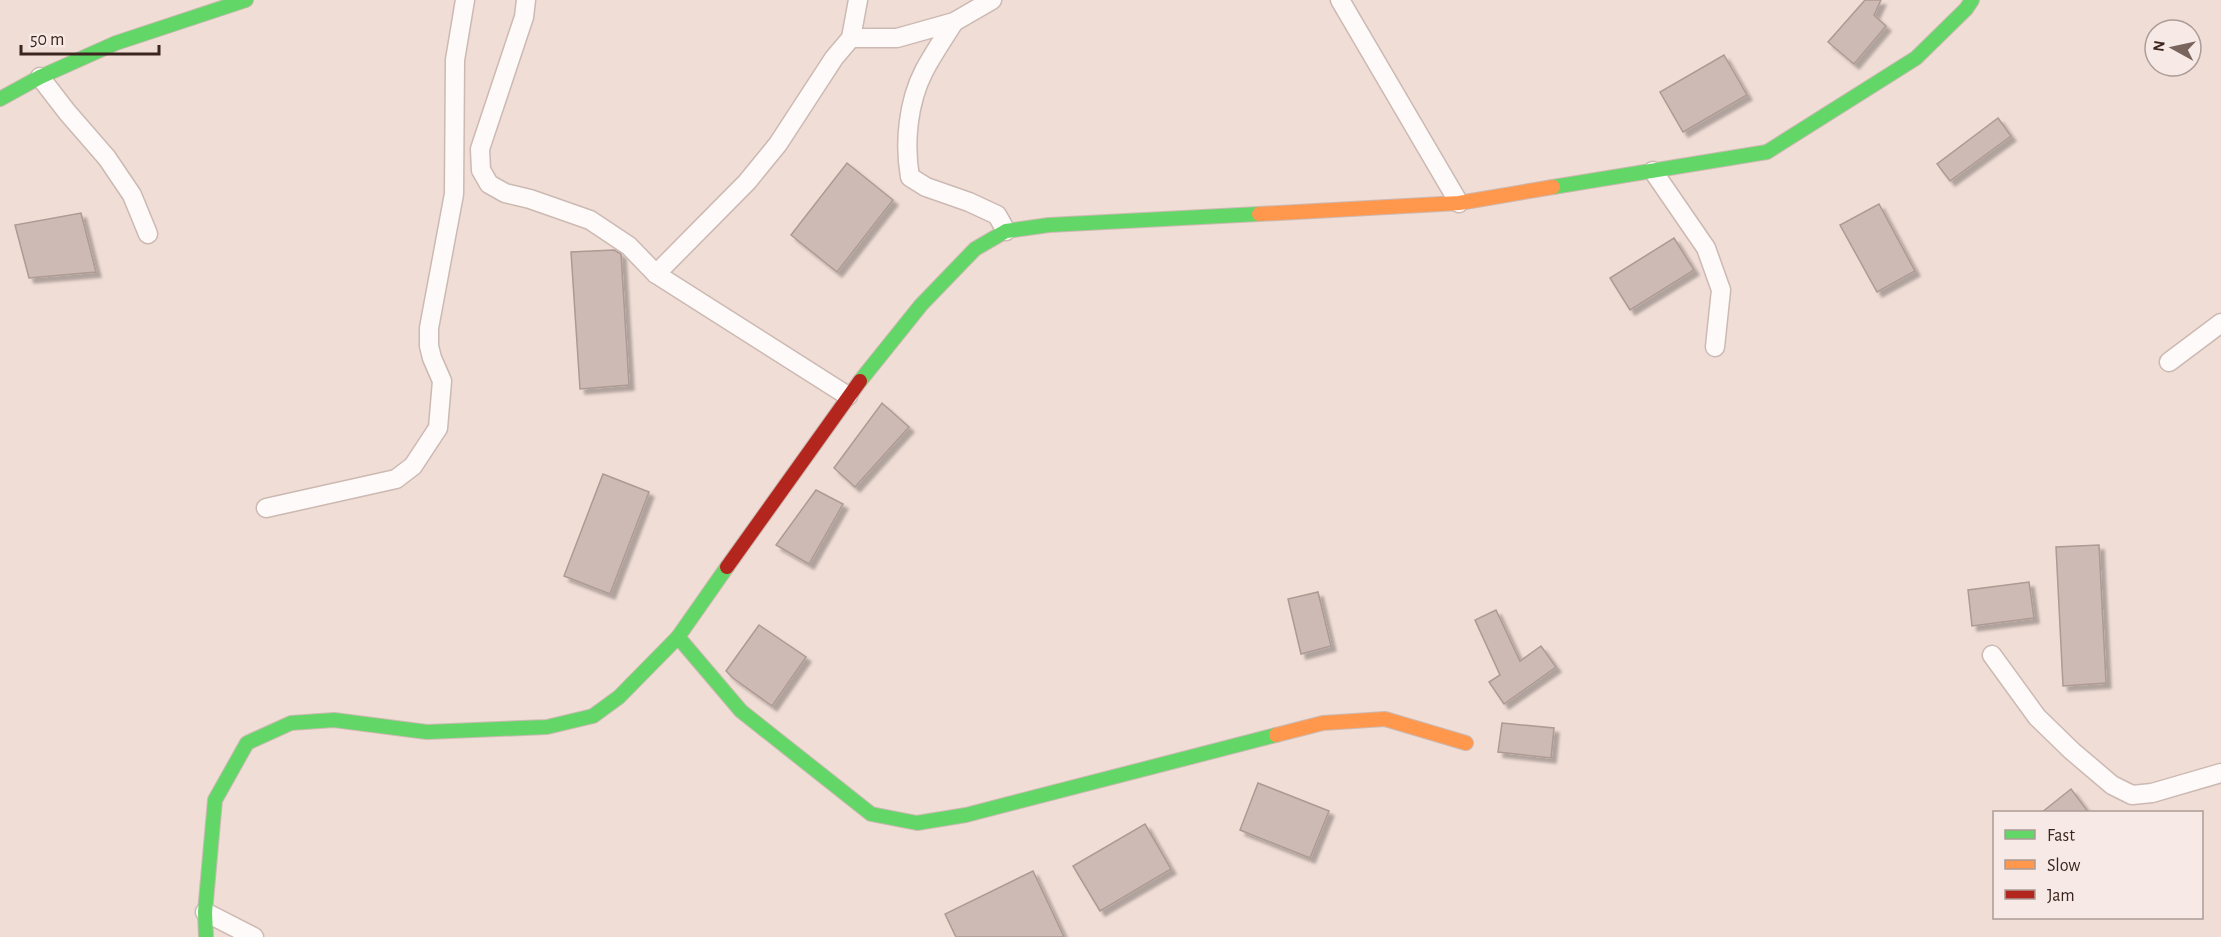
<svg xmlns="http://www.w3.org/2000/svg" width="2221" height="937" font-family="'Alegreya Sans',sans-serif">
<style>
.building{fill:#cebab4;stroke:#ac9a93;stroke-width:1.5;filter:url(#shadow)}
.lines{fill:none;stroke-linecap:round;stroke-linejoin:round}
.street-casing{stroke:#ccb9b2;stroke-width:21}
.fast-casing{stroke:#ccb9b2;stroke-width:16}
.slow-casing{stroke:#ccb9b2;stroke-width:16}
.jam-casing{stroke:#ccb9b2;stroke-width:16}
.street{stroke:#fdfaf9;stroke-width:18}
.fast{stroke:#63d668;stroke-width:14}
.slow{stroke:#ff974d;stroke-width:14}
.jam{stroke:#b3261e;stroke-width:14}
</style>
<defs>
<filter id="shadow"><feDropShadow dx="5" dy="5" stdDeviation="1.5" flood-color="#0004"/></filter>
</defs>
<rect width="100%" height="100%" fill="#f0ddd6"/>
<!-- building -->
<g class="building">
<path d="M1865 0H1881L1874 15 1886 26 1854 64 1828 42Z"/>
<path d="M1724 55 1747 95 1683 132 1660 92Z"/>
<path d="M1998 118 2011 136 1950 181 1937 164Z"/>
<path d="M847 163 893 200 837 272 791 235Z"/>
<path d="M1879 204 1915 271 1877 292 1840 225Z"/>
<path d="M81 213 96 272 29 278 15 225Z"/>
<path d="M1674 238 1694 270 1630 310 1610 278Z"/>
<path d="M614 250 621 254 629 385 580 389 571 252Z"/>
<path d="M882 403 909 427 855 487 834 468Z"/>
<path d="M603 474 649 492 610 594 564 576Z"/>
<path d="M816 490 843 504 809 564 776 545Z"/>
<path d="M2099 545 2106 683 2063 686 2056 547Z"/>
<path d="M2029 582 2034 618 1972 626 1968 590Z"/>
<path d="M1318 592 1331 646 1301 654 1288 599Z"/>
<path d="M1496 610 1520 661 1541 646 1556 667 1504 704 1489 682 1500 675 1475 620Z"/>
<path d="M759 625 806 657 772 706 733 678 726 671Z"/>
<path d="M1502 723 1554 728 1551 758 1498 752Z"/>
<path d="M1258 783 1329 811 1310 858 1240 830Z"/>
<path d="M2071 789 2089 813H2041Z"/>
<path d="M1145 824 1171 869 1100 911 1073 866Z"/>
<path d="M1033 871 1064 937H956L945 914Z"/>
</g>
<g class="lines">
<defs>
<g id="street">
<path d="M526 0 524 17 480 149 481 170 489 184 505 193 530 199 590 220 629 246 656 274 848 396"/>
<path d="M1340 0 1459 203"/>
<path d="M954 22C944 38 933 54 924 71 908 102 904 143 910 177L926 187 969 202 997 215 1006 231"/>
<path d="M851 38H897L954 22 992 0"/>
<path d="M40 77 67 112 107 158 132 195 148 234"/>
<path d="M1653 171 1706 248 1721 290 1715 347"/>
<path d="M656 274 747 182 778 144 834 58 851 38 858 0"/>
<path d="M2169 362 2221 323"/>
<path d="M266 508 396 479 413 466 438 428 442 381 432 358 429 346V328L454 194 455 60 465 0"/>
<path d="M1992 655 2037 717 2072 751 2112 785 2132 795 2152 793 2221 773"/>
<path d="M205 912 254 937"/>
</g>
<g id="fast">
<path d="M0 99 40 77 116 43 246 0"/>
<path d="M1553 187 1767 152 1916 58 1966 9 1972 0"/>
<path d="M860 381 921 305 975 249 1006 231 1049 225 1259 214"/>
<path d="M678 637 741 711 871 814 917 823 966 815 1276 735"/>
<path d="M206 937 205 912 215 800 247 743 291 723 334 720 427 732 547 727 593 716 619 697 678 637 727 567"/>
</g>
<g id="slow">
<path d="M1259 214 1459 203 1553 187"/>
<path d="M1276 735 1323 723 1385 719 1466 743"/>
</g>
<path id="jam" d="M727 567 860 381"/>
</defs>
<!-- street casing -->
<use href="#street" class="street-casing"/>
<!-- fast casing -->
<use href="#fast" class="fast-casing"/>
<!-- slow casing -->
<use href="#slow" class="slow-casing"/>
<!-- jam casing -->
<use href="#jam" class="jam-casing"/>
<!-- street -->
<use href="#street" class="street"/>
<!-- fast -->
<use href="#fast" class="fast"/>
<!-- slow -->
<use href="#slow" class="slow"/>
<!-- jam -->
<use href="#jam" class="jam"/>
</g>
<!-- legend -->
<rect x="1993" y="811" width="210" height="108" fill="#f7eae6" stroke="#ac9b96" stroke-width="1.5"/>
<rect x="2005" y="830" width="30" height="9" fill="#63d668" stroke="#ac9b96" stroke-width="1.5"/>
<text x="2047" y="841" font-size="18" fill="#3b251e">Fast</text>
<rect x="2005" y="860" width="30" height="9" fill="#ff974d" stroke="#ac9b96" stroke-width="1.5"/>
<text x="2047" y="871" font-size="18" fill="#3b251e">Slow</text>
<rect x="2005" y="890" width="30" height="9" fill="#b3261e" stroke="#ac9b96" stroke-width="1.5"/>
<text x="2047" y="901" font-size="18" fill="#3b251e">Jam</text>
<!-- north arrow -->
<g transform="translate(2173 48) rotate(278)"><circle r="28" fill="#f7eae6" stroke="#ac9b96" stroke-width="1.5"/>
<path d="M0-4.5L10 22L0 15L-10 22Z" fill="#7a655e"/>
<text y="-9" font-size="16" font-weight="bold" text-anchor="middle" fill="#3b251e">N</text>
</g>
<!-- scale -->
<path d="M21 45v9h138v-9" fill="none" stroke="#3b251e" stroke-width="3"/>
<text x="30" y="45" font-size="18" fill="#3b251e" stroke="#f7eae6" stroke-width="4.5" paint-order="stroke">50 m</text>
</svg>
